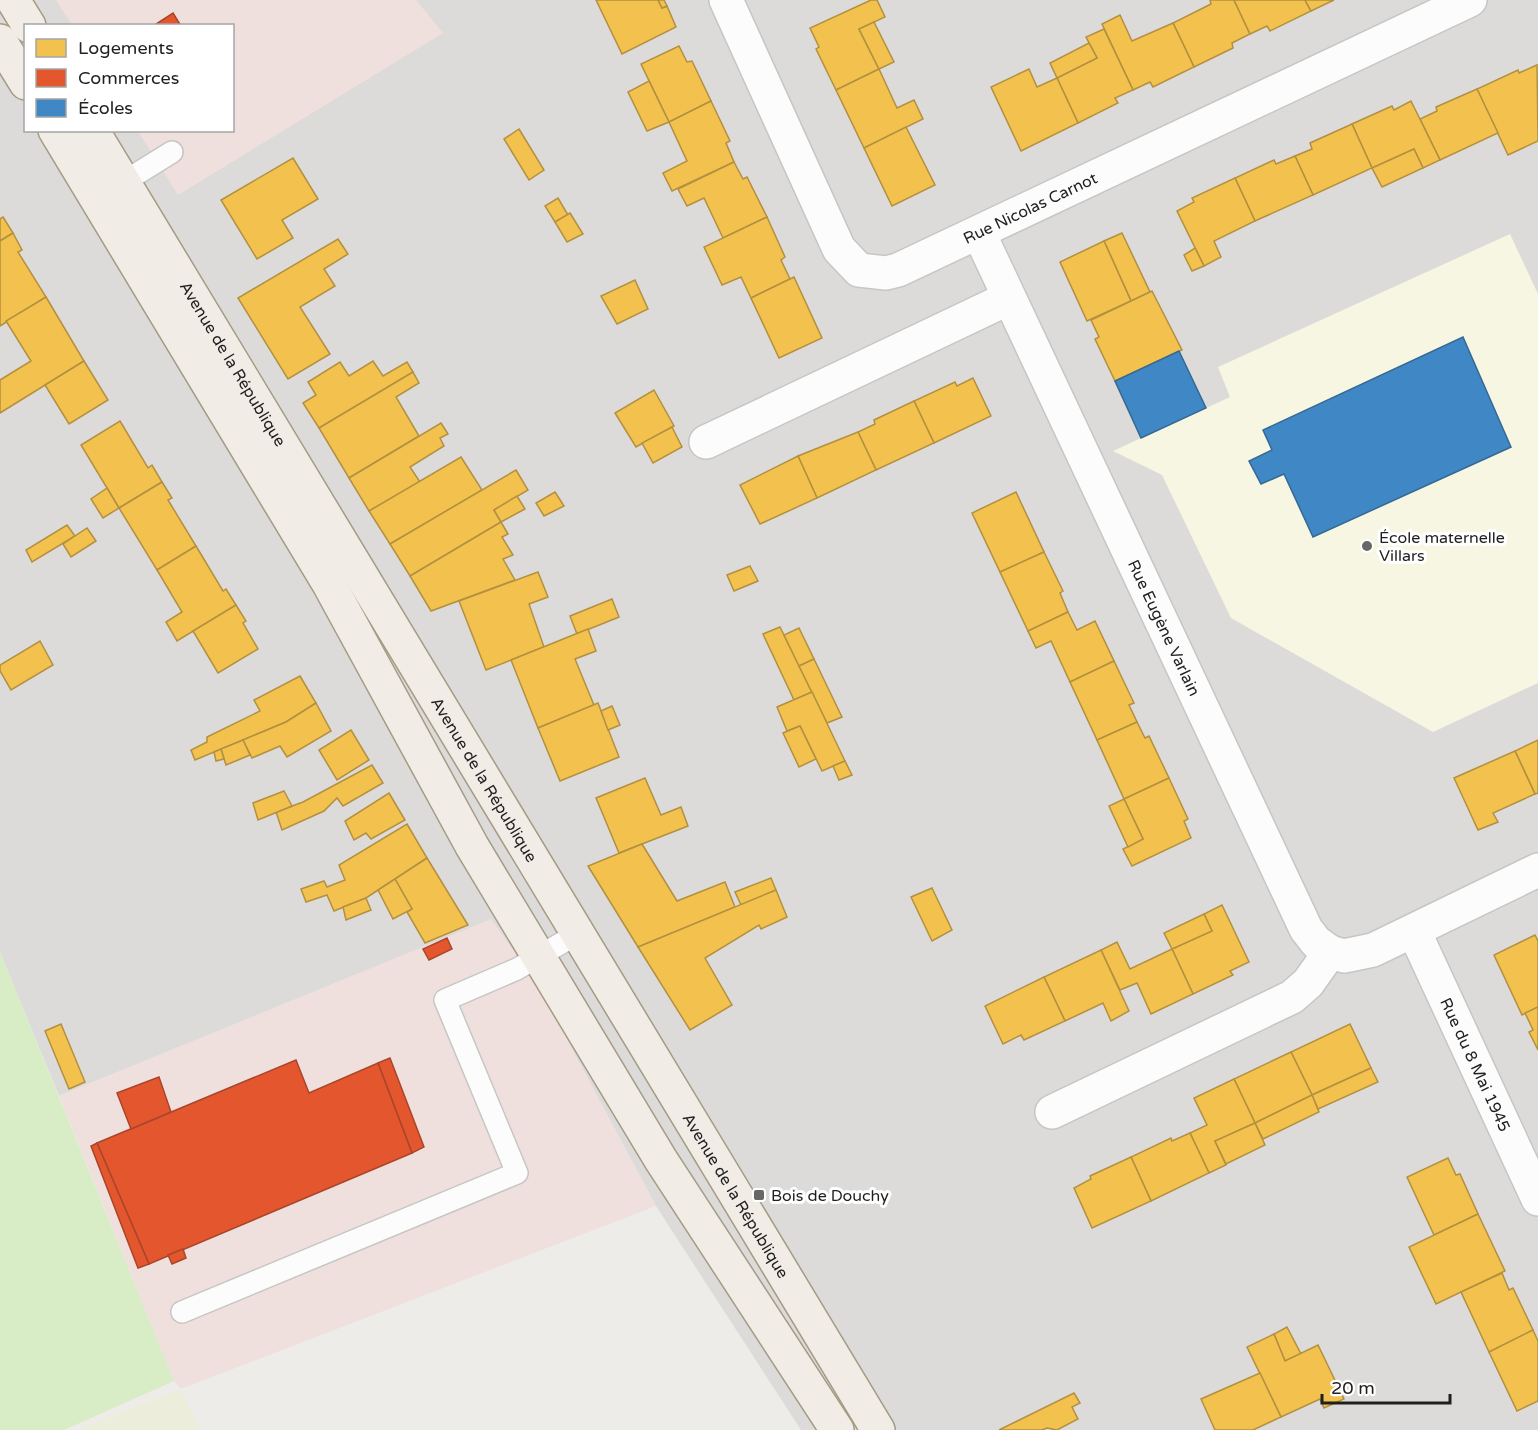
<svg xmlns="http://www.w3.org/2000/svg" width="1538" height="1430" font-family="'Varela Round',sans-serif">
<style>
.residential{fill:#dcdbd9;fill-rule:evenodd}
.commercial{fill:#f0e0dd}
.education{fill:#f6f6e3}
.farmland{fill:#eceedb}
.grass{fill:#d8ecc5}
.homes{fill:#f2c14e;stroke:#b39040;stroke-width:1.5}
.shops{fill:#e4572e;stroke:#a9462a;stroke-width:1.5}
.schools{fill:#3f88c5;stroke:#356893;stroke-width:1.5}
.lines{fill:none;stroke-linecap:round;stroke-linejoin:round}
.lane-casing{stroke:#c6c6c4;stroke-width:24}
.street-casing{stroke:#c6c6c4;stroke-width:36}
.primary-casing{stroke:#a49b84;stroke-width:36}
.lane{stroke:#fcfcfc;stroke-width:21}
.street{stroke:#fcfcfc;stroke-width:33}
.primary{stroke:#f1ece5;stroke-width:33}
.poi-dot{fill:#676765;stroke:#fff;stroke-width:2}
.labels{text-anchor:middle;stroke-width:6;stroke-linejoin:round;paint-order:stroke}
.street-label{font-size:16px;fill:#1f1f1f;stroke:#fff}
.poi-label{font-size:16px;fill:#1f1f1f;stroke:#fff;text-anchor:start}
</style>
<rect width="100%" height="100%" fill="#edece8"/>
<!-- residential -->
<path class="residential" d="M0 0H1538V1430H801L656 1206 534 978 491 920 59 1096 0 952ZM26 26H232V130H26Z"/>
<!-- commercial -->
<g class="commercial">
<path d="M56 0H416L443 33 178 195 138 131 232 130V26L72 25Z"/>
<path d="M491 919 534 978 656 1206 181 1389 174 1381 59 1096Z"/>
</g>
<!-- education -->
<path class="education" d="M1510 234 1538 294V683L1433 732 1231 618 1162 475 1113 451 1230 397 1218 367Z"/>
<!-- farmland -->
<path class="farmland" d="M181 1389 200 1430H77Z"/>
<!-- grass -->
<path class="grass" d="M0 952 174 1381 64 1430H0Z"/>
<!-- homes -->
<g class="homes">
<path d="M596 0H658L662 8 667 6 676 27 622 54Z"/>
<path d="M658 0H664L667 6 662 8Z"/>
<path d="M871 0H877L885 17 859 29 879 69 836 90 816 49 819 47 810 28Z"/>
<path d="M1210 0H1234L1250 34 1232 43 1233 48 1194 67 1173 23 1211 4Z"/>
<path d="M1234 0H1305L1311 11 1270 31 1267 26 1250 34Z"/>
<path d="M1305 0H1334L1311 11Z"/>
<path d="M1120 15 1132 41 1173 23 1194 67 1153 87 1150 82 1133 90 1102 24Z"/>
<path d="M874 22 894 62 879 69 859 29Z"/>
<path d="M1104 29 1133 90 1115 98 1118 103 1078 123 1057 78 1097 58 1086 37Z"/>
<path d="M1089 43 1097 58 1057 78 1050 63Z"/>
<path d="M679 46 687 62 692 61 711 101 669 122 641 64Z"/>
<path d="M1537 65 1538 141 1508 155 1477 89 1518 70 1519 73Z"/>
<path d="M879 69 897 108 914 100 923 119 864 148 836 90Z"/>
<path d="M1029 69 1037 87 1057 78 1078 123 1021 151 991 87Z"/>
<path d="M649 81 669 122 647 131 628 92Z"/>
<path d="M1477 89 1498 133 1440 160 1420 119 1437 111 1436 107Z"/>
<path d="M711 101 730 141 726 143 734 162 672 191 663 173 687 161 669 122Z"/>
<path d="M1411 101 1440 160 1423 168 1414 149 1372 168 1352 124 1392 106 1394 110Z"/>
<path d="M1352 124 1372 168 1313 195 1295 156 1312 149 1310 143Z"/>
<path d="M906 127 935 185 892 206 864 148Z"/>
<path d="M519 129 544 170 529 180 504 139Z"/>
<path d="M1414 149 1423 168 1382 187 1372 168Z"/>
<path d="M1295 156 1313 195 1255 221 1235 178 1274 160 1276 164Z"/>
<path d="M293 158 318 199 282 220 293 238 257 259 221 200Z"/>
<path d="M734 162 743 179 747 177 767 217 723 238 704 198 687 206 678 189Z"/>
<path d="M1235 178 1255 221 1214 241 1221 257 1204 266 1177 211 1194 202 1192 198Z"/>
<path d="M558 198 568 215 555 222 545 206Z"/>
<path d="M570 213 583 234 567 242 555 222Z"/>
<path d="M3 217 13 233 0 241V219Z"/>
<path d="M767 217 785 257 781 260 790 279 751 298 741 277 722 285 704 247Z"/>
<path d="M13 233 22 250 18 252 46 297 0 326V241Z"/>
<path d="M1122 233 1150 292 1131 301 1104 241Z"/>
<path d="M338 239 348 254 324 269 335 286 300 307 330 354 288 379 238 298Z"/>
<path d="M1104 241 1131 301 1087 321 1060 262Z"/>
<path d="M1195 248 1204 266 1192 271 1184 255Z"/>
<path d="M794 277 822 338 779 358 751 298Z"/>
<path d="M635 280 648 309 617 324 601 296Z"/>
<path d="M1152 291 1182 350 1115 381 1095 339 1099 337 1091 320Z"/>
<path d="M46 297 84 361 0 413V380L31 361 6 321Z"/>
<path d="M84 361 108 400 69 424 45 385Z"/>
<path d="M373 361 383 376 407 362 413 372 319 428 303 403 316 395 308 382 340 362 349 376Z"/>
<path d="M413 372 419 383 396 397 419 436 349 478 319 428Z"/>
<path d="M973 378 991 416 934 443 914 401 955 382 957 386Z"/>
<path d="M654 390 674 426 636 447 615 413Z"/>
<path d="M914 401 934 443 876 470 858 432 875 424 874 420Z"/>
<path d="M120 421 148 468 152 465 162 482 119 508 81 445Z"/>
<path d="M441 423 448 434 440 438 444 446 410 467 420 482 369 511 349 478Z"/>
<path d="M672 427 682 447 653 463 642 443Z"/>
<path d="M858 432 876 470 817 498 798 456Z"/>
<path d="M798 456 817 498 760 524 740 485Z"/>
<path d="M461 457 482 490 390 544 369 511Z"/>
<path d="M516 470 528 490 494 510 501 522 410 576 390 544Z"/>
<path d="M162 482 172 498 168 500 196 546 157 570 119 508Z"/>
<path d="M107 488 119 508 103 518 91 499Z"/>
<path d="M555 492 564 506 544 516 536 503Z"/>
<path d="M1016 492 1044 552 1000 572 972 513Z"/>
<path d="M517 496 525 509 501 522 494 510Z"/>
<path d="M501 522 508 534 502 537 513 555 503 559 515 580 431 611 410 576Z"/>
<path d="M67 525 75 536 32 562 26 550Z"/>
<path d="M87 528 96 541 71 557 63 544Z"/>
<path d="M196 546 223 591 226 589 236 605 177 641 166 622 182 612 157 570Z"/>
<path d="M1044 552 1063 591 1060 593 1068 612 1028 631 1000 572Z"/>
<path d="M750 566 758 581 734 591 727 575Z"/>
<path d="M538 572 548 597 529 604 544 647 486 670 459 601Z"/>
<path d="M612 599 619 617 577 634 570 616Z"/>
<path d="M236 605 246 621 243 623 258 649 218 673 193 631Z"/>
<path d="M1068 612 1077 630 1095 621 1114 661 1070 682 1051 641 1036 648 1028 631Z"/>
<path d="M780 627 812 692 794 700 763 634Z"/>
<path d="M799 628 814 659 799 666 784 635Z"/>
<path d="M588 629 596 651 575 659 594 705 538 728 511 660Z"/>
<path d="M40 641 53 665 11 690 0 671V665Z"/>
<path d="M814 659 842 717 827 723 799 666Z"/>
<path d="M1114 661 1134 703 1129 705 1137 722 1097 740 1070 682Z"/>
<path d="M300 676 316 703 286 722 195 760 191 750 207 742V737L260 711 254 700Z"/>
<path d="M812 692 845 761 822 771 800 726 787 731 777 707Z"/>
<path d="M316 703 331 731 287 757 280 746 252 758 243 740 286 722Z"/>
<path d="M598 703 619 757 560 781 538 728Z"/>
<path d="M612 706 620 725 608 730 601 711Z"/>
<path d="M1137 722 1145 738 1149 736 1169 778 1124 799 1097 740Z"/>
<path d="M800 726 816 759 799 767 783 733Z"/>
<path d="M351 730 369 760 337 780 319 750Z"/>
<path d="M243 740 250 755 226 765 221 749Z"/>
<path d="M1538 740V793L1535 794 1515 751Z"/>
<path d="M221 749 224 759 216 761 214 752Z"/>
<path d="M1515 751 1535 794 1493 813 1498 822 1478 830 1454 778Z"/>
<path d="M845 761 852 775 839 780 833 766Z"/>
<path d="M372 765 383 783 343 806 337 798 324 811 282 830 276 812 303 802Z"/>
<path d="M645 778 661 815 681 807 688 826 619 853 596 798Z"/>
<path d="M1169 778 1188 819 1184 821 1191 838 1132 866 1123 849 1143 839 1124 799Z"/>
<path d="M284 791 292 806 258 820 253 803Z"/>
<path d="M389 793 405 820 371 839 366 833 354 840 345 821Z"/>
<path d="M1124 799 1143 839 1128 847 1109 806Z"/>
<path d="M407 824 427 858 366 898 334 911 327 895 306 902 301 889 324 881 327 887 345 880 339 865Z"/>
<path d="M642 844 677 901 725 882 735 907 638 947 588 866Z"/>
<path d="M427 858 468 925 425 943 407 912 412 909 395 879Z"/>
<path d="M771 878 776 890 741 905 735 892Z"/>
<path d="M395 879 412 909 393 919 378 890Z"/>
<path d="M932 888 952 930 932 941 911 897Z"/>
<path d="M776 890 787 917 761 929 759 925 705 958 732 1005 690 1030 638 947Z"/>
<path d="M366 898 371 910 346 920 343 907Z"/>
<path d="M1222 905 1249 962 1230 971 1233 975 1193 994 1172 949 1212 931 1204 914Z"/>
<path d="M1204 914 1212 931 1172 949 1164 933Z"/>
<path d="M1535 935 1538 941V1007L1522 1015 1494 955Z"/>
<path d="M1117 942 1130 969 1172 949 1193 994 1151 1014 1137 983 1120 990 1101 950Z"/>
<path d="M1101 950 1129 1011 1111 1021 1103 1003 1065 1021 1044 977Z"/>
<path d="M1044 977 1065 1021 1024 1040 1021 1035 1003 1044 985 1006Z"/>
<path d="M1538 1007V1050L1529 1032 1533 1030 1525 1013Z"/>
<path d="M61 1024 85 1082 69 1089 45 1031Z"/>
<path d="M1350 1024 1371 1068 1312 1095 1291 1052Z"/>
<path d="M1291 1052 1312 1095 1255 1123 1234 1079Z"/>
<path d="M1371 1068 1378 1082 1318 1109 1312 1095Z"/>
<path d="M1234 1079 1255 1123 1215 1141 1226 1165 1209 1173 1190 1133 1207 1125 1194 1098Z"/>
<path d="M1312 1095 1319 1112 1263 1139 1255 1123Z"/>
<path d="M1255 1123 1265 1145 1226 1164 1215 1141Z"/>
<path d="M1190 1133 1209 1173 1151 1201 1131 1157 1171 1138 1172 1141Z"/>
<path d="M1131 1157 1151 1201 1092 1228 1074 1188 1091 1179 1090 1176Z"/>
<path d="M1448 1158 1456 1175 1460 1174 1478 1214 1434 1235 1407 1177Z"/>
<path d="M1478 1214 1505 1271 1436 1304 1409 1247Z"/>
<path d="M1502 1273 1509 1290 1513 1288 1533 1330 1489 1352 1461 1292Z"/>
<path d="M1287 1327 1301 1354 1285 1361 1274 1334Z"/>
<path d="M1533 1330 1538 1341V1401L1517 1411 1489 1352Z"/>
<path d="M1274 1334 1285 1361 1318 1345 1344 1399 1324 1408 1320 1399 1281 1417 1247 1347Z"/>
<path d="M1260 1373 1281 1417 1253 1430H1215L1201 1399Z"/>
<path d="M1074 1393 1080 1403 1072 1407 1078 1419 1057 1430 1047 1428 1042 1430H999Z"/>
</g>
<!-- shops -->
<g class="shops">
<path d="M173 13 181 26H153Z"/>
<path d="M447 938 452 949 429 960 423 949Z"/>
<path d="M390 1058 424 1147 412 1153 378 1063Z"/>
<path d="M296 1060 309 1093 378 1063 412 1153 149 1264 97 1143Z"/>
<path d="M159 1077 171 1112 131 1129 117 1093Z"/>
<path d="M97 1143 149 1264 138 1268 91 1146Z"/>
<path d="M183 1249 186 1258 172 1264 168 1255Z"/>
</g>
<!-- schools -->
<g class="schools">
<path d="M1463 337 1511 447 1313 537 1284 474 1261 484 1249 461 1272 450 1263 430Z"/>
<path d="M1179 351 1206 408 1141 438 1115 381Z"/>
</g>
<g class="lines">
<defs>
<g id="lane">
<path d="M114 188 172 152"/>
<path d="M182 1312 517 1173 445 1000 517 969 577 934"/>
</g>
<g id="street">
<path id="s1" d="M726 0 839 249 859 270 886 273 898 270 1470 0"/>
<path id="s2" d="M979 233 1306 929 1316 942 1330 952"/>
<path d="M706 442 1009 298"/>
<path id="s3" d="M1414 931 1538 1199"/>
<path d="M1052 1112 1292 997 1308 983 1330 952 1344 956 1373 950 1538 870"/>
</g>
<g id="primary">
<path d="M13 0 29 26"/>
<path d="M0 41 26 83"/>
<path d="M55 130 329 584 472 846 661 1160 837 1430"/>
<path id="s4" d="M92 130 878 1430"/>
</g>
</defs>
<!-- lane casing -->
<use href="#lane" class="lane-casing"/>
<!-- street casing -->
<use href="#street" class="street-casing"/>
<!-- primary casing -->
<use href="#primary" class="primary-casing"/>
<!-- lane -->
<use href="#lane" class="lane"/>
<!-- street -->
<use href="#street" class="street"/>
<!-- primary -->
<use href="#primary" class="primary"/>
</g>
<!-- markers -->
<g class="poi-dot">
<circle cx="1367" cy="546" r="6"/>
<rect x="753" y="1189" width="12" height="12" rx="3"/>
</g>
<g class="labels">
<!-- street labels -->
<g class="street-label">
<text dy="6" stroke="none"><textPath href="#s1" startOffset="488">Rue Nicolas Carnot</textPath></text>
<text dy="6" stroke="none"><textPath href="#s4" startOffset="273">Avenue de la République</textPath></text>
<text dy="6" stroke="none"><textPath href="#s2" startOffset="436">Rue Eugène Varlain</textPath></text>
<text dy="6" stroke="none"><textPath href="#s4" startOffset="759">Avenue de la République</textPath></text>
<text dy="6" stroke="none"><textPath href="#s3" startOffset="147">Rue du 8 Mai 1945</textPath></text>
<text dy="6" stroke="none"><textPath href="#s4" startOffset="1245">Avenue de la République</textPath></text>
</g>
<!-- poi labels -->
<g class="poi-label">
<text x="1379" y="543">École maternelle<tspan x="1379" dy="18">Villars</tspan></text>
<text x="771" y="1201">Bois de Douchy</text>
</g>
</g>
<!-- legend -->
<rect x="24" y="24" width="210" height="108" fill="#ffffff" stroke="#a5a5a5" stroke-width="1.5"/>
<rect x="36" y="39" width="30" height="18" fill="#f2c14e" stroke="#a5a5a5" stroke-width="1.5"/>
<text x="78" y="54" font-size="18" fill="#1f1f1f">Logements</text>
<rect x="36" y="69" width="30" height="18" fill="#e4572e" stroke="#a5a5a5" stroke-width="1.5"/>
<text x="78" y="84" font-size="18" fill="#1f1f1f">Commerces</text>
<rect x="36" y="99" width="30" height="18" fill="#3f88c5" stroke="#a5a5a5" stroke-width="1.5"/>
<text x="78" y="114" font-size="18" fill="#1f1f1f">Écoles</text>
<!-- scale -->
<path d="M1322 1394v9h128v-9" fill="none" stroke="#1f1f1f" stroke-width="3"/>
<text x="1331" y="1394" font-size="18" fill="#1f1f1f" stroke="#ffffff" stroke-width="4.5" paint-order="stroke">20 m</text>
</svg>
